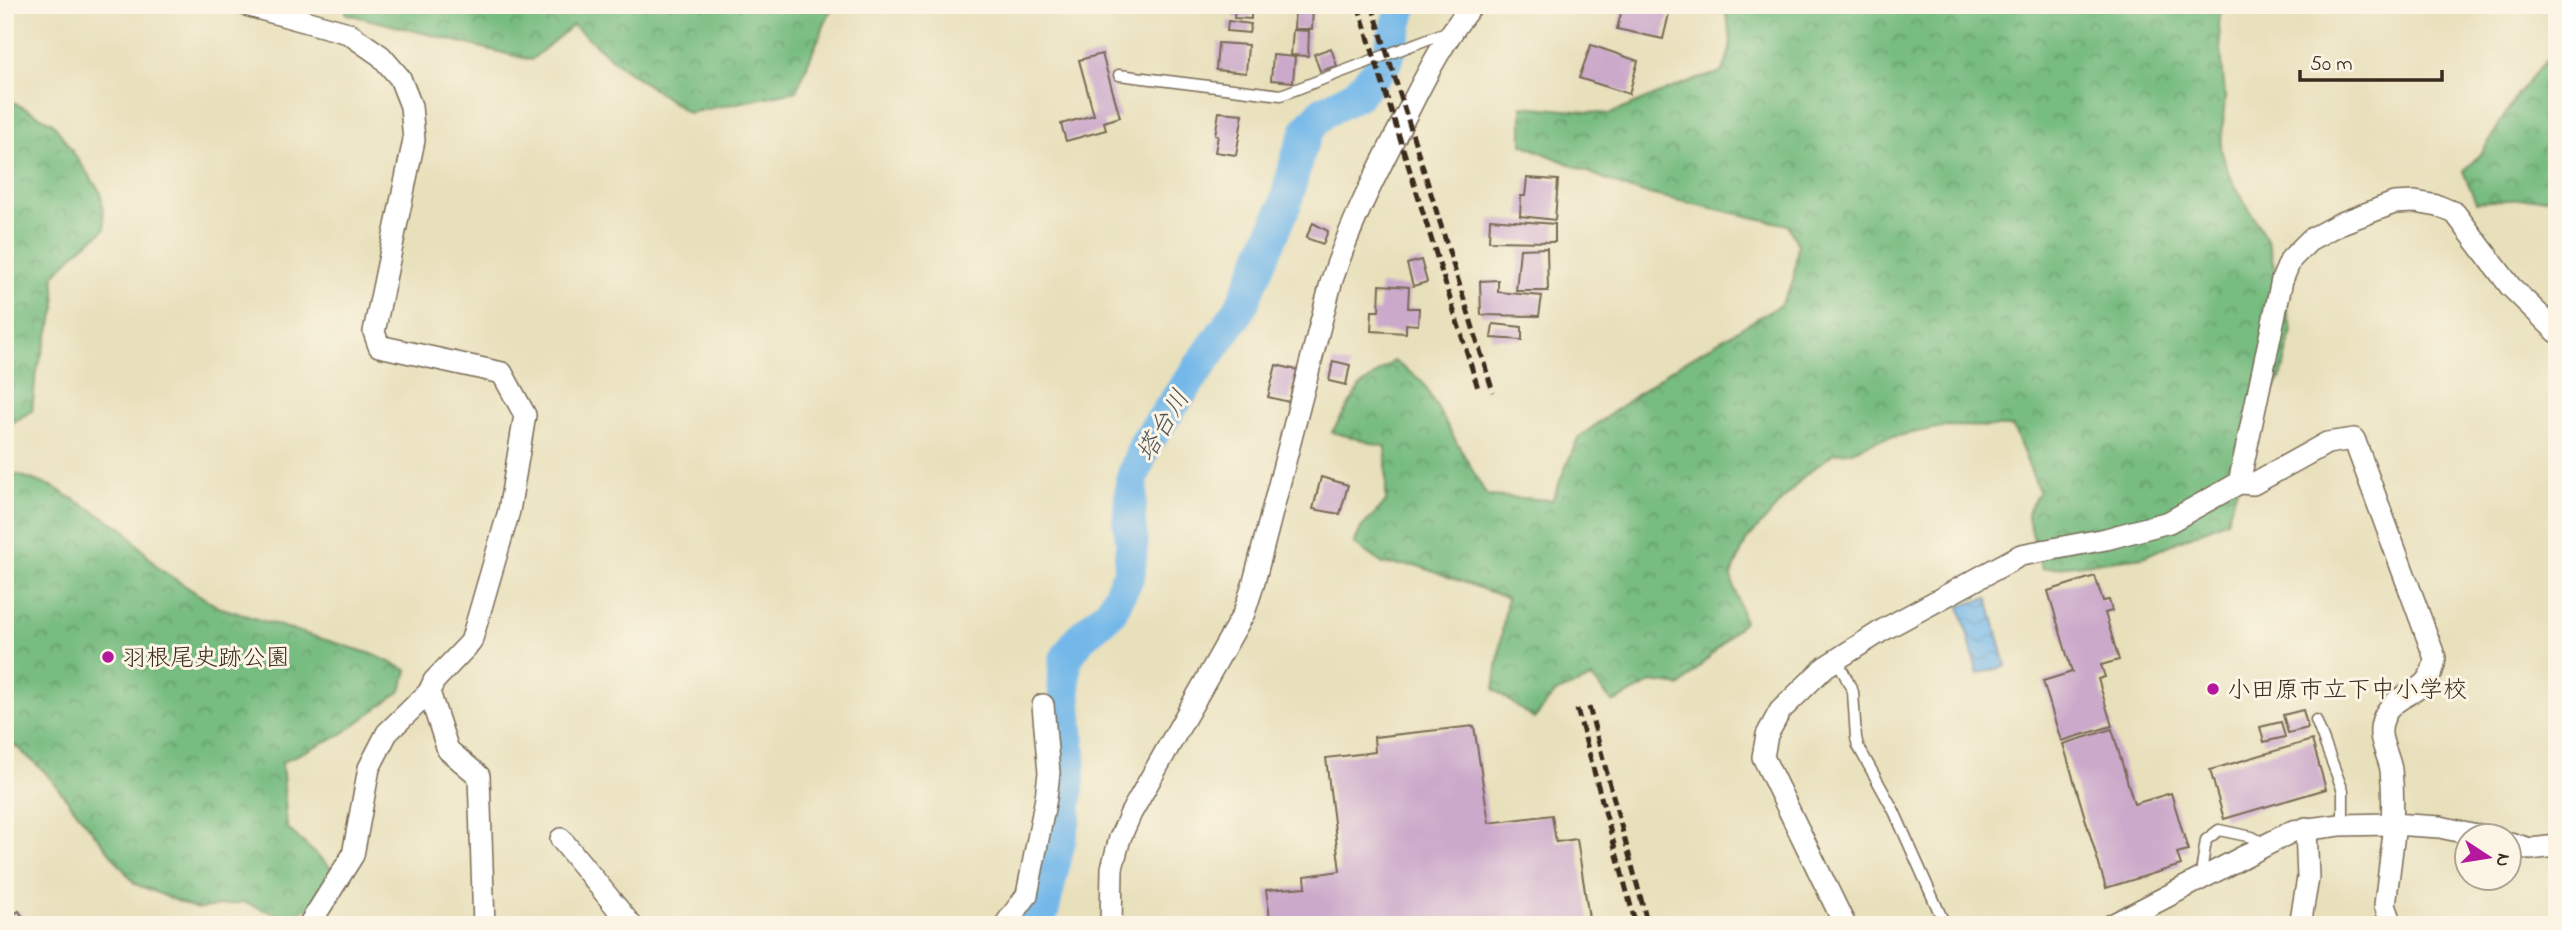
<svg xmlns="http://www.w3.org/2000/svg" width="2562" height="930" font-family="'Indie Flower','Klee One',sans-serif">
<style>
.forest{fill:url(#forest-crowns);stroke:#59734f;stroke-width:2}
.water{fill:url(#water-waves);stroke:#577184;stroke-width:2}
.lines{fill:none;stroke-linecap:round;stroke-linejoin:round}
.river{stroke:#73b8e9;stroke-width:33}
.building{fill:#cba9ca}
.lane-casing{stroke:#786a55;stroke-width:13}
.street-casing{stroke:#786a55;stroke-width:24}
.lane{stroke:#fff;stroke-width:10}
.street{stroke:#fff;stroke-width:21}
.rail{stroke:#3b2a1e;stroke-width:5;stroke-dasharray:10 5;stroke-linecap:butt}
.poi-dot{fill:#b5179e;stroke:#fcf5e5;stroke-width:2.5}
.labels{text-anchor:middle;stroke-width:6;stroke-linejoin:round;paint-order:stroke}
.poi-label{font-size:24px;fill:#3b2a1e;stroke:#fcf5e5;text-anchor:start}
.water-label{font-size:26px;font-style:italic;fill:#4c555b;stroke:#fcf5e5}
</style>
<defs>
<pattern id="forest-crowns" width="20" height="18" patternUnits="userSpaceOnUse" patternTransform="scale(1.75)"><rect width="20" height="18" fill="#77bc80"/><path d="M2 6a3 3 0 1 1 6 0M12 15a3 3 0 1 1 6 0" fill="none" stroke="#639968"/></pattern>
<pattern id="water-waves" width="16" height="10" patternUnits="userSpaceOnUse" patternTransform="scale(1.75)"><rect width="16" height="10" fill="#73b8e9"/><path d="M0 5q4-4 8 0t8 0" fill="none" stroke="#6096bc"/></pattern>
</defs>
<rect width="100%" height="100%" fill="#fcf5e5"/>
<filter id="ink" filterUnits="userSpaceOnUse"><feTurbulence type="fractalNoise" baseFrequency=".0143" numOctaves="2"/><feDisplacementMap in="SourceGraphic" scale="14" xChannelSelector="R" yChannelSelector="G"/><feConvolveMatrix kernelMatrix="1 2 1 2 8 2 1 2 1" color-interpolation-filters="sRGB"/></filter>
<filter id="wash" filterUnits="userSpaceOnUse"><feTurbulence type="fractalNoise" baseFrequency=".00686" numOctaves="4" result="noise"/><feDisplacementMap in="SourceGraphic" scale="28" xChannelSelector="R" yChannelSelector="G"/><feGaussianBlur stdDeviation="1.57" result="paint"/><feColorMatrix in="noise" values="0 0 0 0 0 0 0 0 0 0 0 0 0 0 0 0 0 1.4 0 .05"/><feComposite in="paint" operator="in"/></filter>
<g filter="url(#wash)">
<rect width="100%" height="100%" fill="#e8e0bb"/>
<!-- forest -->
<g class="forest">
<path d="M344 5H833L796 91 688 113 619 65 573 25 531 60 347 14Z"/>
<path d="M1723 5H2221L2219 26 2225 97 2221 149 2229 175 2267 240 2292 330 2282 375 2261 414 2227 520 2143 557 2042 569 2027 514 2039 491 2013 427 1947 426 1878 440 1849 452 1834 453 1804 476 1746 541 1731 576 1744 621 1681 686 1652 682 1613 703 1592 678 1555 693 1534 719 1494 689 1507 598 1418 566 1383 564 1354 544 1361 528 1386 502V447L1332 432 1360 387 1394 361 1422 381 1487 496 1552 500 1578 438 1669 371 1781 304 1793 282 1798 245 1788 225 1631 190 1522 144V106L1610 114 1682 84 1722 72C1735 44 1732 34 1723 5Z"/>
<path d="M2557 47V199L2555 197 2476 202 2463 171 2482 153 2517 95Z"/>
<path d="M5 98 53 123 101 193 105 229 76 252 54 275 56 308 36 374 32 411 5 427Z"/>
<path d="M5 474 19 475 53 487 124 529 158 568 218 607 372 654 407 670 401 691 342 734 282 762 287 828 338 874 332 898 286 918 244 902 197 909 135 884 45 772 13 744 5 742Z"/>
</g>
<!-- water -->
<path class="water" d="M1988 598 2006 666 1978 674 1960 606Z"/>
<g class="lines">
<!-- river -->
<path class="river" d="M1031 925 1043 910 1064 821 1070 763 1064 684 1065 660 1080 638 1111 611 1129 574 1132 541 1129 522 1132 479 1145 444 1240 309 1285 205 1297 158 1308 129 1322 113 1357 94 1387 60 1402 5"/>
</g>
<g id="blocks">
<!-- building -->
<g class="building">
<path d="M1235 5H1251V19L1234 18Z"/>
<path d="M1295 5H1313L1312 29H1294Z"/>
<path d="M1623 5H1671L1663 39 1617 29Z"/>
<path d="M1228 21 1251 24 1249 33 1227 31Z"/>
<path d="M1293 30 1309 31 1308 56 1291 55Z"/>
<path d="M1218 43 1248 45 1246 73 1216 70Z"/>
<path d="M1591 45 1638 61 1629 94 1579 78Z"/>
<path d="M1331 48 1337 66 1320 71 1314 54Z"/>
<path d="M1102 54 1120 117 1104 122 1106 130 1066 141 1061 124 1094 115 1079 60Z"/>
<path d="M1273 55 1295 57 1293 82 1271 80Z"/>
<path d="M1219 112 1243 114 1236 155 1215 152 1218 136 1215 135Z"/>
<path d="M1527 178 1558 180 1555 220 1520 216 1521 196H1525Z"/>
<path d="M1490 219 1555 224V242L1489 241Z"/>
<path d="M1313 223 1328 231 1323 244 1306 238Z"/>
<path d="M1547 248 1548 291H1516L1520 249Z"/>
<path d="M1421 260 1427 282 1413 286 1407 264Z"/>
<path d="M1498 280V292L1542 296 1539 316 1481 315 1480 281Z"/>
<path d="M1380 285 1409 287 1408 308H1419L1418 325 1406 324V333L1371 331 1372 311H1379Z"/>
<path d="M1493 324 1522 327V340L1491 338Z"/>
<path d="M1333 361 1350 365 1346 385 1329 381Z"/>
<path d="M1276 365 1297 370 1289 402 1268 397Z"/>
<path d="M1321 477 1348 485 1340 514 1313 509Z"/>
<path d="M2095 576 2103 601 2109 600 2112 611 2105 613 2119 660 2101 665 2105 677 2098 679 2112 726 2061 741 2043 681 2072 672 2048 591Z"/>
<path d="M2303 710 2308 728 2288 733 2283 715Z"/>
<path d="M2281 722 2285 737 2264 742 2260 727Z"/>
<path d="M1474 726 1489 823 1552 815 1556 842 1577 839 1590 925H1271L1266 890 1306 887 1305 876 1340 871 1326 758 1375 752 1374 737Z"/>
<path d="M2112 729 2134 804 2171 793 2188 850 2177 853 2181 865 2106 888 2063 744Z"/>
<path d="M2312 740 2326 789 2224 819 2210 770Z"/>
<path d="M19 911 28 925H5V920Z"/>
</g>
</g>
</g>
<g filter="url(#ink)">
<use href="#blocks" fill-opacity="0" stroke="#786a55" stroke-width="2"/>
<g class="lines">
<defs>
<g id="lane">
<path d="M1119 75 1281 95 1449 31"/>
<path d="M1837 659 1853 692 1856 738 1858 746 1894 811 1945 925"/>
<path d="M2316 720 2343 791V825"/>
<path d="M2200 880 2206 840 2219 830 2252 837 2267 845"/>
</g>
<g id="street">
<path d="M246 5 348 33 381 56 400 78 411 106 414 140 374 332 379 346 502 373 525 415 509 511 471 642 434 681 429 692 448 750 479 776 484 925"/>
<path d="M2392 824C2393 806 2393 788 2391 770 2388 751 2375 737 2384 717 2396 689 2431 698 2435 658L2354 439 2327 443 2253 484 2239 483 2282 280 2291 259 2311 239 2339 224 2394 203 2415 202 2438 206 2455 213 2510 286 2557 332"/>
<path d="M561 839 631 925"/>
<path d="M2510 843 2530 849 2557 846"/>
<path d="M309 925 353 855 369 768 387 733 429 692"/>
<path d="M1005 925 1027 895 1046 798 1049 773 1043 705"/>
<path d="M1111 925 1112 868 1120 838 1131 813 1244 613 1254 582 1331 283C1349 226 1376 174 1403 121 1424 80 1443 40 1472 5"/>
<path d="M1845 925 1763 757 1767 735 1780 711 1825 667 1883 630 2021 555 2106 539 2169 522 2239 483"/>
<path d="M2112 925 2293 831 2340 825 2392 824 2440 827 2481 836"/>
<path d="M2300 925 2308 878 2306 828"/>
<path d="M2392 925 2385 905 2395 825"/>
</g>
</defs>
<!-- lane casing -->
<use href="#lane" class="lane-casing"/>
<!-- street casing -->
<use href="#street" class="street-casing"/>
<!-- lane -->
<use href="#lane" class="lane"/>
<!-- street -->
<use href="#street" class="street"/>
<!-- rail -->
<g class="rail">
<path d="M1358 5 1478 388"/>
<path d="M1372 5 1493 392"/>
<path d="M1589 707 1648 925"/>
<path d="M1577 709 1636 925"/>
</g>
</g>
</g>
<!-- markers -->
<g class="poi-dot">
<circle cx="108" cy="657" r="7"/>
<circle cx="2213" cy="689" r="7"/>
</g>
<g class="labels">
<!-- poi labels -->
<g class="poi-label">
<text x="122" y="665">羽根尾史跡公園</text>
<text x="2227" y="697">小田原市立下中小学校</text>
</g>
<!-- water labels -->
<g class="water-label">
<text transform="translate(1162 425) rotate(-59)" y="9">塔台川</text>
</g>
</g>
<!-- margin -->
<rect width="2562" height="930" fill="none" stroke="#fcf5e5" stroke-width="28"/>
<!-- north arrow -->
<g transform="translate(2488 857) rotate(102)"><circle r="33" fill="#fcf5e5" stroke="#afa495" stroke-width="2"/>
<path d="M0-5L12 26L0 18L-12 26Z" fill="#b5179e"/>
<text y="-10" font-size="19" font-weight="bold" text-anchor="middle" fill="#3b2a1e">N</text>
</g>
<!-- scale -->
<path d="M2300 70v10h142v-10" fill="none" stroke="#3b2a1e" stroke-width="3.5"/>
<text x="2310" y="70" font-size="21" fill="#3b2a1e" stroke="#fcf5e5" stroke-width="5" paint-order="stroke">50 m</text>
</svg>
